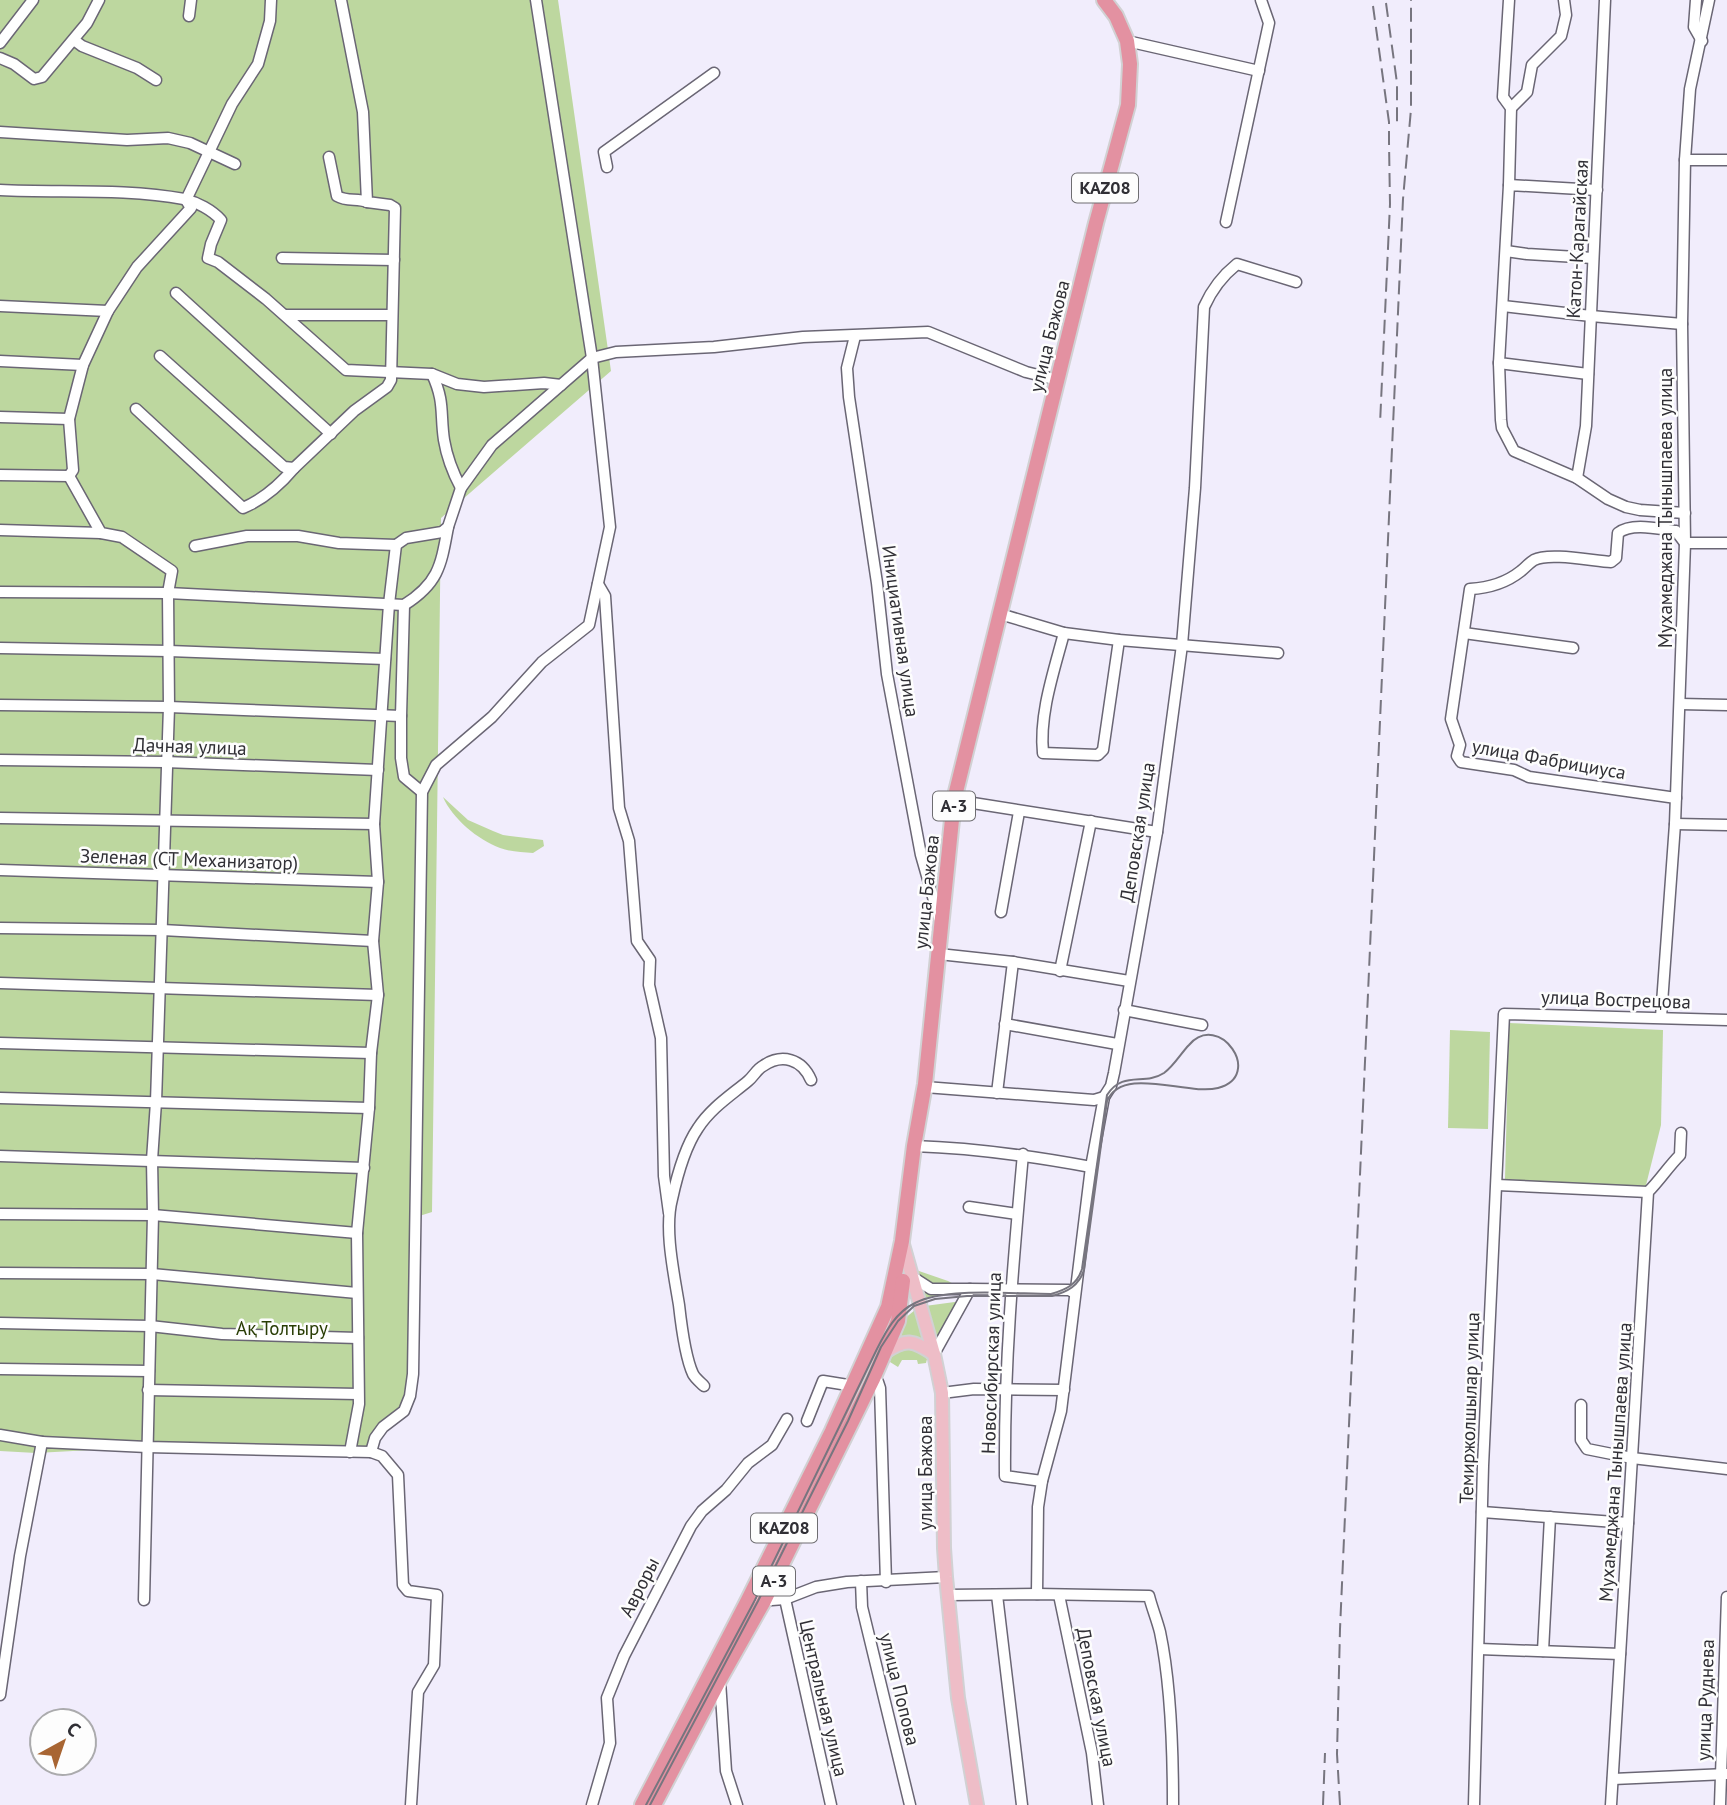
<svg xmlns="http://www.w3.org/2000/svg" width="1727" height="1805" font-family="'PT Sans',sans-serif">
<style>
.green{fill:#bdd79f}
.lines{fill:none;stroke-linecap:round;stroke-linejoin:round}
.minor-casing{stroke:#6a6674;stroke-width:13}
.major-casing{stroke:#d1d1d3;stroke-width:16}
.highway-casing{stroke:#d1d1d3;stroke-width:18}
.minor{stroke:#fff;stroke-width:10}
.major{stroke:#eebdc7;stroke-width:12}
.highway{stroke:#e391a1;stroke-width:14}
.tram{stroke:#77757f;stroke-width:2}
.rail{stroke:#77757f;stroke-width:2;stroke-dasharray:14 7;stroke-linecap:butt}
.labels{text-anchor:middle;stroke-width:5;stroke-linejoin:round;paint-order:stroke}
.shield{fill:#fdfdfd;stroke:#6e6d71;stroke-width:2}
.shield-label{font-size:18px;font-weight:bold;fill:#302f35}
.street-label{font-size:19px;fill:#302f35;stroke:#fdfdfd}
.park-label{font-size:19px;fill:#293d05;stroke:#fdfdfd}
</style>
<rect width="100%" height="100%" fill="#f1edfc"/>
<!-- green -->
<g class="green">
<path d="M0 0H558L611 371 441 518 432 1212 416 1217 413 1374 404 1411 383 1428 371 1452 147 1447 36 1453 0 1451Z"/>
<path d="M443 797 468 820 493 831 503 835 543 840 544 846 533 853C522 852 511 852 500 848 478 840 452 818 443 797Z"/>
<path d="M1509 1023 1663 1030 1661 1125 1645 1189 1505 1179Z"/>
<path d="M1450 1030 1490 1032 1488 1129 1448 1128Z"/>
<path d="M916 1270 948 1281 963 1289 960 1292 923 1298Z"/>
<path d="M962 1301 938 1348 925 1306Z"/>
<path d="M915 1310 924 1341 901 1337 904 1319Z"/>
<path d="M898 1347H917L927 1359 926 1363 918 1364 917 1360H902L898 1367 890 1362 892 1354Z"/>
</g>
<g class="lines">
<defs>
<g id="minor">
<path d="M1509 0 1503 97 1511 108 1509 185"/>
<path d="M1696 0 1694 27 1702 41"/>
<path d="M189 16 191 0"/>
<path d="M74 40 82 46 137 68 156 80"/>
<path d="M1127 41 1259 71"/>
<path d="M0 43 33 0"/>
<path d="M0 58 14 64 34 79 42 77 87 23 99 0"/>
<path d="M1511 108 1527 92 1532 65 1561 36 1566 15 1564 0"/>
<path d="M0 132 127 140 168 138 190 143 235 164"/>
<path d="M329 157 337 196C347 202 357 198 367 202"/>
<path d="M1685 160H1727"/>
<path d="M607 167 604 152 714 73"/>
<path d="M0 190C60 193 125 188 184 199 197 202 212 210 221 220L211 244 208 258 218 262 266 299 346 370 432 374 457 384 484 387 544 383 561 385"/>
<path d="M1226 222 1269 23 1261 0"/>
<path d="M1506 251 1527 254 1593 258"/>
<path d="M282 258 394 260"/>
<path d="M176 293 331 434"/>
<path d="M0 306 108 311"/>
<path d="M1503 306 1591 316 1682 324"/>
<path d="M286 315H392"/>
<path d="M855 336 847 368 849 397 877 583 887 674 921 855 939 918"/>
<path d="M160 356 284 467 294 468 354 411 387 387 391 380 395 208 390 205 367 202 363 112 341 0"/>
<path d="M0 361 83 365"/>
<path d="M1499 363 1501 420 1502 428 1514 451 1577 478 1608 499 1626 507 1640 510 1685 513"/>
<path d="M432 374C445 402 440 413 444 440 447 458 453 473 461 488"/>
<path d="M1588 374 1499 363 1509 185 1597 190"/>
<path d="M136 409 243 508C264 499 279 486 294 468"/>
<path d="M0 417 69 419"/>
<path d="M0 475 69 476"/>
<path d="M1577 478 1586 426 1605 0"/>
<path d="M0 530 101 533"/>
<path d="M195 546 247 536H298L339 543 396 545"/>
<path d="M598 584 605 596 619 808 629 841 637 941 650 960 649 985 661 1038 664 1176 669 1213"/>
<path d="M0 592 168 593 404 605C439 583 441 565 448 527"/>
<path d="M1000 614 1064 633 1119 640 1278 653"/>
<path d="M1064 633C1054 671 1039 714 1043 753L1098 755 1103 750 1119 640"/>
<path d="M1464 633 1573 648"/>
<path d="M0 648 169 651 385 659"/>
<path d="M1680 704 1727 705"/>
<path d="M0 705 169 707 401 716 404 605"/>
<path d="M401 716V758L404 777 422 792"/>
<path d="M0 760 165 762 378 770"/>
<path d="M1676 798 1529 777 1514 770 1461 762 1457 756 1460 745 1451 719 1470 589C1489 588 1506 583 1521 571 1525 568 1529 563 1534 560 1549 552 1593 561 1611 562L1616 558 1618 533C1632 522 1659 529 1676 531L1685 543H1727"/>
<path d="M954 800 1157 832"/>
<path d="M0 818 374 824"/>
<path d="M1675 824 1727 825"/>
<path d="M0 870 378 882"/>
<path d="M1001 912 1019 812"/>
<path d="M0 928 162 930 373 941"/>
<path d="M939 954 1013 962 1129 981"/>
<path d="M1060 971 1091 821"/>
<path d="M0 983 378 995"/>
<path d="M1124 1010 1202 1025"/>
<path d="M1661 1017 1675 824 1685 543 1682 324 1685 160 1690 89 1709 0"/>
<path d="M1005 1024 1117 1044"/>
<path d="M0 1043 371 1053"/>
<path d="M925 1087 1094 1100 1104 1097"/>
<path d="M997 1093 1013 962"/>
<path d="M0 1098 369 1108"/>
<path d="M914 1146C974 1148 1032 1156 1091 1167"/>
<path d="M1023 1154C1013 1264 1004 1366 1005 1476L1042 1481"/>
<path d="M0 1156 364 1168"/>
<path d="M1497 1185 1648 1192"/>
<path d="M969 1207 1017 1214"/>
<path d="M0 1214 153 1215 357 1233"/>
<path d="M0 1273 152 1274 357 1293"/>
<path d="M914 1278 931 1289H970"/>
<path d="M0 1323 150 1326 222 1334 358 1338"/>
<path d="M934 1354 970 1289 1069 1290 1075 1293"/>
<path d="M0 1369 149 1371"/>
<path d="M873 1379 878 1382 880 1388 886 1582"/>
<path d="M704 1386C700 1382 695 1378 693 1374 686 1359 681 1323 679 1305 674 1274 664 1229 672 1199 677 1176 685 1147 698 1128 711 1108 730 1096 748 1081 754 1076 757 1069 763 1066 782 1053 802 1059 811 1080"/>
<path d="M148 1390 358 1394"/>
<path d="M942 1393 974 1389 1064 1390"/>
<path d="M1581 1405V1440L1587 1449 1632 1458 1727 1469"/>
<path d="M807 1421 823 1381 854 1386"/>
<path d="M0 1435 42 1442"/>
<path d="M350 1452 359 1404 357 1233 369 1108 371 1053 378 995 373 941 378 882 374 824 389 604 396 545 406 538 442 532 448 527 461 488 492 445 592 358 616 352 714 347 803 337 928 332 1026 372 1058 380"/>
<path d="M371 1452 375 1438 383 1427 404 1411 410 1396 413 1374 422 792 436 765 492 717 542 662 589 625 610 527 592 358 536 0"/>
<path d="M1482 1512 1628 1523"/>
<path d="M861 1581 862 1607 910 1805"/>
<path d="M1037 1594 1038 1507 1042 1481 1061 1411 1091 1167 1104 1097 1111 1086 1114 1073 1157 832 1182 645 1195 488 1204 307C1212 289 1222 276 1237 264L1296 282"/>
<path d="M948 1595 1037 1594 1149 1596C1152 1608 1157 1620 1160 1632 1171 1684 1173 1752 1173 1805"/>
<path d="M997 1595 1022 1805"/>
<path d="M1059 1595 1092 1753 1098 1805"/>
<path d="M785 1599 831 1805"/>
<path d="M144 1600 153 1215 152 1160 156 1102 169 707 168 593 172 571 122 537 101 533 69 476 73 470 69 419 83 365 108 311 137 267 191 208 186 200 232 104 258 64 270 21 271 0"/>
<path d="M759 1601 785 1599 816 1587 847 1582 946 1577"/>
<path d="M1479 1649 1620 1654"/>
<path d="M1543 1651 1550 1517"/>
<path d="M720 1681 726 1771 737 1805"/>
<path d="M0 1695 20 1556 42 1442 147 1447 371 1452 382 1456 398 1475 403 1585 408 1591 437 1595 434 1665 418 1692 411 1805"/>
<path d="M1613 1779 1727 1774"/>
<path d="M592 1805 610 1743 607 1698 624 1656 691 1526 702 1511 726 1490 748 1463 772 1445 787 1419"/>
<path d="M1474 1805 1483 1466 1504 1014 1727 1020"/>
<path d="M1611 1805 1648 1192C1660 1180 1668 1167 1680 1155L1681 1133"/>
<path d="M1720 1805 1727 1597"/>
</g>
<g id="major">
<path d="M902 1241 934 1354 942 1393 944 1548 946 1577 958 1698 977 1805"/>
<path d="M885 1352C906 1338 913 1340 934 1354"/>
</g>
<g id="highway">
<path d="M642 1805 748 1600 832 1431 888 1307 902 1241 914 1146 925 1084 954 800 1096 223 1128 105 1130 64 1127 41 1116 16 1104 0"/>
<path d="M654 1805 720 1679 764 1601 873 1379 898 1321 903 1281"/>
</g>
</defs>
<!-- minor casing -->
<use href="#minor" class="minor-casing"/>
<!-- major casing -->
<use href="#major" class="major-casing"/>
<!-- highway casing -->
<use href="#highway" class="highway-casing"/>
<!-- minor -->
<use href="#minor" class="minor"/>
<!-- major -->
<use href="#major" class="major"/>
<!-- highway -->
<use href="#highway" class="highway"/>
<!-- tram -->
<path class="tram" d="M646 1805 755 1600 877 1349C886 1331 896 1312 915 1303 945 1287 1015 1294 1051 1294 1065 1290 1077 1285 1082 1269L1107 1095C1123 1070 1144 1086 1164 1073 1174 1066 1181 1053 1189 1045 1219 1010 1265 1076 1218 1088 1187 1096 1123 1065 1107 1101L1084 1270C1079 1286 1067 1292 1052 1296H967L935 1299 914 1306 898 1321 881 1347 848 1421 758 1601 650 1805"/>
<!-- rail -->
<g class="rail">
<path d="M1386 3 1397 83V127"/>
<path d="M1373 6 1389 122V142L1390 204 1380 424"/>
<path d="M1323 1805 1325 1753"/>
<path d="M1340 1805 1337 1754 1340 1629 1403 199 1411 109V0"/>
</g>
</g>
<g class="labels">
<!-- shield labels -->
<g class="shield">
<rect x="1072" y="173.5" width="66" height="29" rx="5"/>
<rect x="933" y="791.5" width="42" height="29" rx="5"/>
<rect x="751" y="1513.5" width="66" height="29" rx="5"/>
<rect x="753" y="1566.5" width="42" height="29" rx="5"/>
</g>
<g class="shield-label">
<text x="1105" y="194">KAZ08</text>
<text x="954" y="812">A-3</text>
<text x="784" y="1534">KAZ08</text>
<text x="774" y="1587">А-3</text>
</g>
<!-- street labels -->
<g class="street-label">
<text transform="translate(1577 239) rotate(-87)" y="7">Катон-Карагайская</text>
<text transform="translate(1049 336) rotate(-76)" y="7">улица Бажова</text>
<text transform="translate(1665 508) rotate(-90)" y="7">Мухамеджана Тынышпаева улица</text>
<text transform="translate(901 631) rotate(82)" y="7">Инициативная улица</text>
<text transform="translate(190 746) rotate(2)" y="7">Дачная улица</text>
<text transform="translate(1549 759) rotate(10)" y="7">улица Фабрициуса</text>
<text transform="translate(1137 832) rotate(-81)" y="7">Деповская улица</text>
<text transform="translate(189 859) rotate(2)" y="7">Зеленая (СТ Механизатор)</text>
<text transform="translate(926 892) rotate(-84)" y="7">улица Бажова</text>
<text transform="translate(1616 999) rotate(2)" y="7">улица Вострецова</text>
<text transform="translate(991 1363) rotate(-88)" y="7">Новосибирская улица</text>
<text transform="translate(1469 1408) rotate(-88)" y="7">Темиржолшылар улица</text>
<text transform="translate(1615 1462) rotate(-86)" y="7">Мухамеджана Тынышпаева улица</text>
<text transform="translate(925 1473) rotate(-90)" y="7">улица Бажова</text>
<text transform="translate(639 1587) rotate(-63)" y="7">Авроры</text>
<text transform="translate(900 1689) rotate(76)" y="7">улица Попова</text>
<text transform="translate(1097 1697) rotate(79)" y="7">Деповская улица</text>
<text transform="translate(824 1698) rotate(77)" y="7">Центральная улица</text>
<text transform="translate(1705 1700) rotate(-88)" y="7">улица Руднева</text>
</g>
<!-- park labels -->
<g class="park-label">
<text x="282" y="1335">Ақ Толтыру</text>
</g>
</g>
<!-- north arrow -->
<g transform="translate(63 1742) rotate(40)"><circle r="33" fill="#fdfdfd" stroke="#ababad" stroke-width="2"/>
<path d="M0-5L12 26L0 18L-12 26Z" fill="#a86533"/>
<text y="-10" font-size="19" font-weight="bold" text-anchor="middle" fill="#302f35">С</text>
</g>
</svg>
